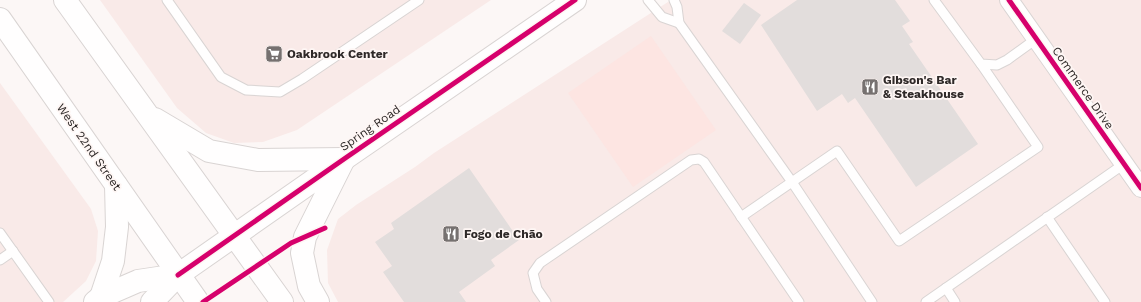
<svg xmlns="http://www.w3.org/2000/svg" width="1141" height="302" font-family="'Work Sans',sans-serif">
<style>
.built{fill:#f9eae8}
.green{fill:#fde5e2}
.building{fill:#e2dddc}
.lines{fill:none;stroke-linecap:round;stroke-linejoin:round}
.lane-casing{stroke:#d9d4d3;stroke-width:11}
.street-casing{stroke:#d9d4d3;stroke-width:20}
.secondary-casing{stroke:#d9d4d3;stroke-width:24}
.primary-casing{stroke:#d9d4d3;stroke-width:24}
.highway-casing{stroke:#d9d4d3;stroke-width:24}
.lane{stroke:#fffefe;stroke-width:9}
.street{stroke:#fffefe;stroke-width:18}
.secondary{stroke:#fffefe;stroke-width:22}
.primary{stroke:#fffefe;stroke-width:22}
.highway{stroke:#fffefe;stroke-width:22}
.cycleway-casing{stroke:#fef6f4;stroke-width:8}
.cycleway{stroke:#d6006c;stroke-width:5}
.labels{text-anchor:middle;stroke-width:3.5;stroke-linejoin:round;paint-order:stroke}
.poi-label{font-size:12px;font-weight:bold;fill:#2e2928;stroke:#fef6f4;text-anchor:start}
.street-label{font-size:12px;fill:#2e2928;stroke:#fef6f4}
</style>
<rect width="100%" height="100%" fill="#fcf7f6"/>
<!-- built -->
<g class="built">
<path d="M100 0H491L297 130 263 142 234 143 206 133 177 108Z"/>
<path d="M671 0H1141V302H338L328 283 327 250 338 219 356 205 415 167 434 153Z"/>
<path d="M0 83 91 209 98 231 96 261 86 281 63 302H0Z"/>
</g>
<!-- green -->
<path class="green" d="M651 36 716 130 633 187 568 93Z"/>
<!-- building -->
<g class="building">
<path d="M797 0H895L910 21 902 26 913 42 909 44 978 144 916 187 855 98 848 103 842 94 817 111 761 25Z"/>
<path d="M744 3 761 15 740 44 722 31Z"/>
<path d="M469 168 519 240 491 260 495 266 459 292 466 302H404L383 272 392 266 375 242 394 229 391 223Z"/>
</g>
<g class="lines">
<defs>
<g id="lane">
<path d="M167 0 221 77 246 90 280 92 302 79 419 0"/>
<path d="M648 0 662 17 679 23"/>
<path d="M674 0 677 7 679 23 792 182 872 302"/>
<path d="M934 0 981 64 997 65 1007 60 1036 39"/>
<path d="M741 217 837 151 899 241 1038 147 981 64"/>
<path d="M1047 217 1105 302"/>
<path d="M0 233 49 302"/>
<path d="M0 260 13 251"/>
<path d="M946 288 955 302"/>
<path d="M546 302 537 289 533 273 540 263 691 160 699 159 704 162 799 302"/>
<path d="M926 302 1124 164"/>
</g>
<path id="street" d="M1009 0 1141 188"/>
<path id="secondary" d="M178 275 344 159 575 0"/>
<g id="primary">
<path d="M65 0 282 302"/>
<path d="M0 19 198 302"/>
<path d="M155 119 209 151 258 160 344 159 305 237 302 253 309 286 318 302"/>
</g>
<g id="highway">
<path d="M101 297 113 261 117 227 116 185"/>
<path d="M95 302 101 297 138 281 178 275"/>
<path d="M152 302 178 275"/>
</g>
</defs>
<!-- lane casing -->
<use href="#lane" class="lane-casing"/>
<!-- street casing -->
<use href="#street" class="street-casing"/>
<!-- secondary casing -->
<use href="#secondary" class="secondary-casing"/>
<!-- primary casing -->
<use href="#primary" class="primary-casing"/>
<!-- highway casing -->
<use href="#highway" class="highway-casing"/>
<!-- lane -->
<use href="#lane" class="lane"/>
<!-- street -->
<use href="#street" class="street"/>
<!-- secondary -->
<use href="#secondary" class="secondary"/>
<!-- primary -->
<use href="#primary" class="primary"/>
<!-- highway -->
<use href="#highway" class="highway"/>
<defs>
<g id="cycleway">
<path d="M1009 0 1141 188"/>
<path d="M178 275 344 159 575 0"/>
<path d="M203 302 291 243 325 228"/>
</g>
</defs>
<!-- cycleway casing -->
<use href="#cycleway" class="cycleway-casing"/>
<!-- cycleway -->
<use href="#cycleway" class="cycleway"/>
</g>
<!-- icons -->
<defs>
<symbol id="supermarket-square" viewBox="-11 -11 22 22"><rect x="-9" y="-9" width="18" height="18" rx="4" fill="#767170" stroke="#fef6f4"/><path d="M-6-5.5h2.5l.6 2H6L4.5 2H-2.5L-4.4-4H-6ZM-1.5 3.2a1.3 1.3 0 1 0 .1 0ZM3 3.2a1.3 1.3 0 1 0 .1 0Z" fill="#fff"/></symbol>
<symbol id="restaurant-square" viewBox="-11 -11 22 22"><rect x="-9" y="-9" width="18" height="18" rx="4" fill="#767170" stroke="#fef6f4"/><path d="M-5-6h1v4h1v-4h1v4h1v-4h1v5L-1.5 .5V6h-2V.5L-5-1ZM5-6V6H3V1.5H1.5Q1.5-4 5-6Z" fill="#fff"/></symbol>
</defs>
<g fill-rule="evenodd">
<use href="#supermarket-square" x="264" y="44" width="20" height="20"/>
<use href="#restaurant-square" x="860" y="77" width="20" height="20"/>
<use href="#restaurant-square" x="441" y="224" width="20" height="20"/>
</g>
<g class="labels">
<!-- poi labels -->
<g class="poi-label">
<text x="287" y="58">Oakbrook Center</text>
<text x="883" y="84">Gibson's Bar<tspan x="883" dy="14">&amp; Steakhouse</tspan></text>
<text x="464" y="238">Fogo de Chão</text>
</g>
<!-- street labels -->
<g class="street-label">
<text transform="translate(1083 88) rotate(55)" y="4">Commerce Drive</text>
<text transform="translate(370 128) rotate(-35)" y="4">Spring Road</text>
<text transform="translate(89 147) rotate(55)" y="4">West 22nd Street</text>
</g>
</g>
</svg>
